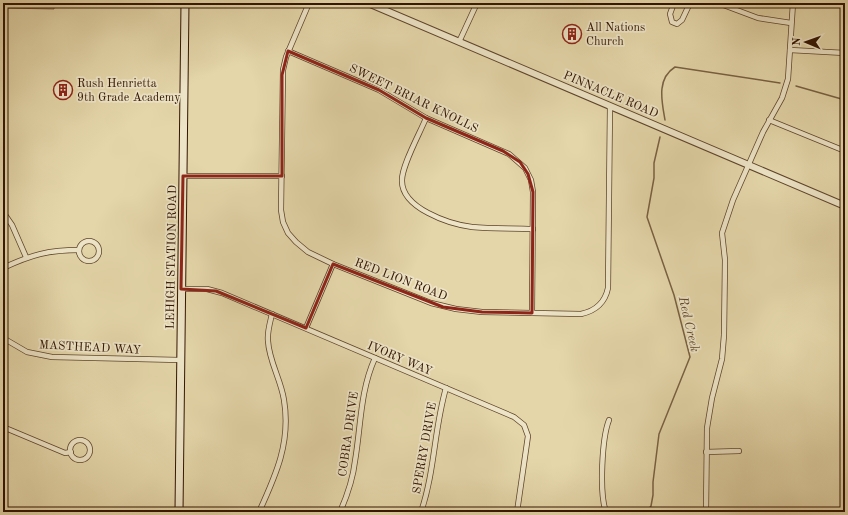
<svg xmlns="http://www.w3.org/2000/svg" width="848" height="515" font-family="'Old Standard TT',serif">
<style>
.green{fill:#c6b58c;stroke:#7c6446}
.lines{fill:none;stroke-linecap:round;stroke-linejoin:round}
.stream{stroke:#786144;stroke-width:1.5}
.minor-casing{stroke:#5e442b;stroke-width:6}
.tertiary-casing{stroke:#5e442b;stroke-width:8}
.secondary-casing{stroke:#321401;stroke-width:9}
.minor{stroke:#ede4c7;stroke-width:4.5}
.tertiary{stroke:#ede4c7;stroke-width:6}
.secondary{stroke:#ede4c7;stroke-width:7}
.marked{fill:none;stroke:#8f2418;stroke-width:3;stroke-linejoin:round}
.labels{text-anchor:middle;stroke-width:3.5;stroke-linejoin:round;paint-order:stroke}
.poi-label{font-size:12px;fill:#321401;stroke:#ede4c7;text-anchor:start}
.street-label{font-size:12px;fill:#321401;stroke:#ede4c7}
.water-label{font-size:13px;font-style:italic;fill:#61472d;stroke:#ede4c7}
</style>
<rect width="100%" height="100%" fill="#e4d6a9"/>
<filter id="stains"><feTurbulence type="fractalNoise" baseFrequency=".005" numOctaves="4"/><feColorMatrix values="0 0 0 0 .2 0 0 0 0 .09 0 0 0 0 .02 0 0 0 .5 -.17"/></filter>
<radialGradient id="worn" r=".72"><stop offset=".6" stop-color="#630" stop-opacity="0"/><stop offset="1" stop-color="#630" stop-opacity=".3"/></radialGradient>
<!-- green -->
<path class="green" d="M4 3H54V9L4 8Z"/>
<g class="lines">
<!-- stream -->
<g class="stream">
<path d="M796 86 845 100"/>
<path d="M665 120C662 102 656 79 675 67L780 83"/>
<path d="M646 512 651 506 653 495V482L659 434 690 357 674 295 647 217 654 178V163L660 137"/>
</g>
<defs>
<g id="minor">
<path d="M309 3 286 57 283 70 281 210 283 222 288 233 296 242 308 252 333 264 431 303 456 309 482 312 581 314C595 311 605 303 608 288L610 106"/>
<path d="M674 3 670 14 672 22 677 24 682 20 690 3"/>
<path d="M718 3 758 18 791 23"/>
<path d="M459 42 477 3"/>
<path d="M790 50 845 53"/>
<path d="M288 51 379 90 426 118 509 154 525 168 531 180 533 192 532 313"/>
<path d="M426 118C420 133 402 165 402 180 401 208 449 224 472 227 492 229 513 228 533 229"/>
<path d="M769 120 845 151"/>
<path d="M183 176H282"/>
<path d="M3 212 12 225 26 257"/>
<circle cx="89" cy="251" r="10"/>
<path d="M3 268C31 255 48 250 79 250"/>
<path d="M181 289H207L222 293 514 417 524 425 528 436 517 512"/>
<path d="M306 328 333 264"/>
<path d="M3 338 27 352 52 357 180 360"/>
<path d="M3 427 65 453 71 452"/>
<circle cx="80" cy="450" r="10"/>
<path d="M706 452 739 451"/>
<path d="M259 512C276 475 291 442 284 400 281 380 269 361 268 341 267 332 270 323 272 314"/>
<path d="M340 512C347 496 353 479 355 461 361 426 360 391 375 358"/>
<path d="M421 512C435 471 434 429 446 388"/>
<path d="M606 512C599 493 602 438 609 420"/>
<path d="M706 512 707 428 712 398 722 359 724 335 725 260 722 233 733 200 763 132 782 98 788 79 793 3"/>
</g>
<path id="tertiary" d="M368 3 845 206"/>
<path id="secondary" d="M179 512 185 3"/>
</defs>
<!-- minor casing -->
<use href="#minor" class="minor-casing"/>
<!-- tertiary casing -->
<use href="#tertiary" class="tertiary-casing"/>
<!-- secondary casing -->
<use href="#secondary" class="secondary-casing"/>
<!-- minor -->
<use href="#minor" class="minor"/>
<!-- tertiary -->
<use href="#tertiary" class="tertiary"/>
<!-- secondary -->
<use href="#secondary" class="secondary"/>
</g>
<!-- marked area -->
<path class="marked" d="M288 51 379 90 426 118 503 151 520 162 528 174 533 192 532 313 482 312 443 307 333 264 306 328 216 291 181 289 183 176H282V75Z"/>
<!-- icons -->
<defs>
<symbol id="building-ring" viewBox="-11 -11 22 22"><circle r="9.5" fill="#ede4c7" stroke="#8f2418" stroke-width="1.5"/><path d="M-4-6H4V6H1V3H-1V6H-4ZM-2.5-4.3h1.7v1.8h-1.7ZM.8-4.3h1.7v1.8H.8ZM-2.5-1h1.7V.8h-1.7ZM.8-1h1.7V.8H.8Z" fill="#8f2418"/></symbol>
</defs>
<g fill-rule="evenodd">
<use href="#building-ring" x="561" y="23" width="22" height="22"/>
<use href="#building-ring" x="52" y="79" width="22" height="22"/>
</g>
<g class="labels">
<!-- poi labels -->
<g class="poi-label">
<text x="586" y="31">All Nations<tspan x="586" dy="14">Church</tspan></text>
<text x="77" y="87">Rush Henrietta<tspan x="77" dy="14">9th Grade Academy</tspan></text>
</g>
<!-- street labels -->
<g class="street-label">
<text transform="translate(611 94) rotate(23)" y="4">PINNACLE ROAD</text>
<text transform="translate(414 98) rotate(26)" y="4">SWEET BRIAR KNOLLS</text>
<text transform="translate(171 257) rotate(-89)" y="4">LEHIGH STATION ROAD</text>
<text transform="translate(401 279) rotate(21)" y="4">RED LION ROAD</text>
<text transform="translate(90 347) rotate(3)" y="4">MASTHEAD WAY</text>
<text transform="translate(400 358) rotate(23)" y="4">IVORY WAY</text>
<text transform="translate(348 434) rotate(-82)" y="4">COBRA DRIVE</text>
<text transform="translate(424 448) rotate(-80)" y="4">SPERRY DRIVE</text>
</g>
<!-- water labels -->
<g class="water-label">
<text transform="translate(690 324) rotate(77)" y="5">Red Creek</text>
</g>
</g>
<!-- margin -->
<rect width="848" height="515" fill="none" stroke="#e4d6a9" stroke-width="16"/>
<rect x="4" y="4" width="840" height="507" fill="none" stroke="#321401" stroke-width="2"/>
<rect x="8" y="8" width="832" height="499" fill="none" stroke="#321401"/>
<!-- north arrow -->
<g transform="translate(806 42) rotate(272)" stroke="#ede4c7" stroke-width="3" paint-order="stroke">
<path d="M0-3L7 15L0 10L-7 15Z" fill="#321401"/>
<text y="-6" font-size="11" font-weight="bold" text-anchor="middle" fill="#321401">N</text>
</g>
<rect width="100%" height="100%" filter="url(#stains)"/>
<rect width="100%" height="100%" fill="url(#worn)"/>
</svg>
